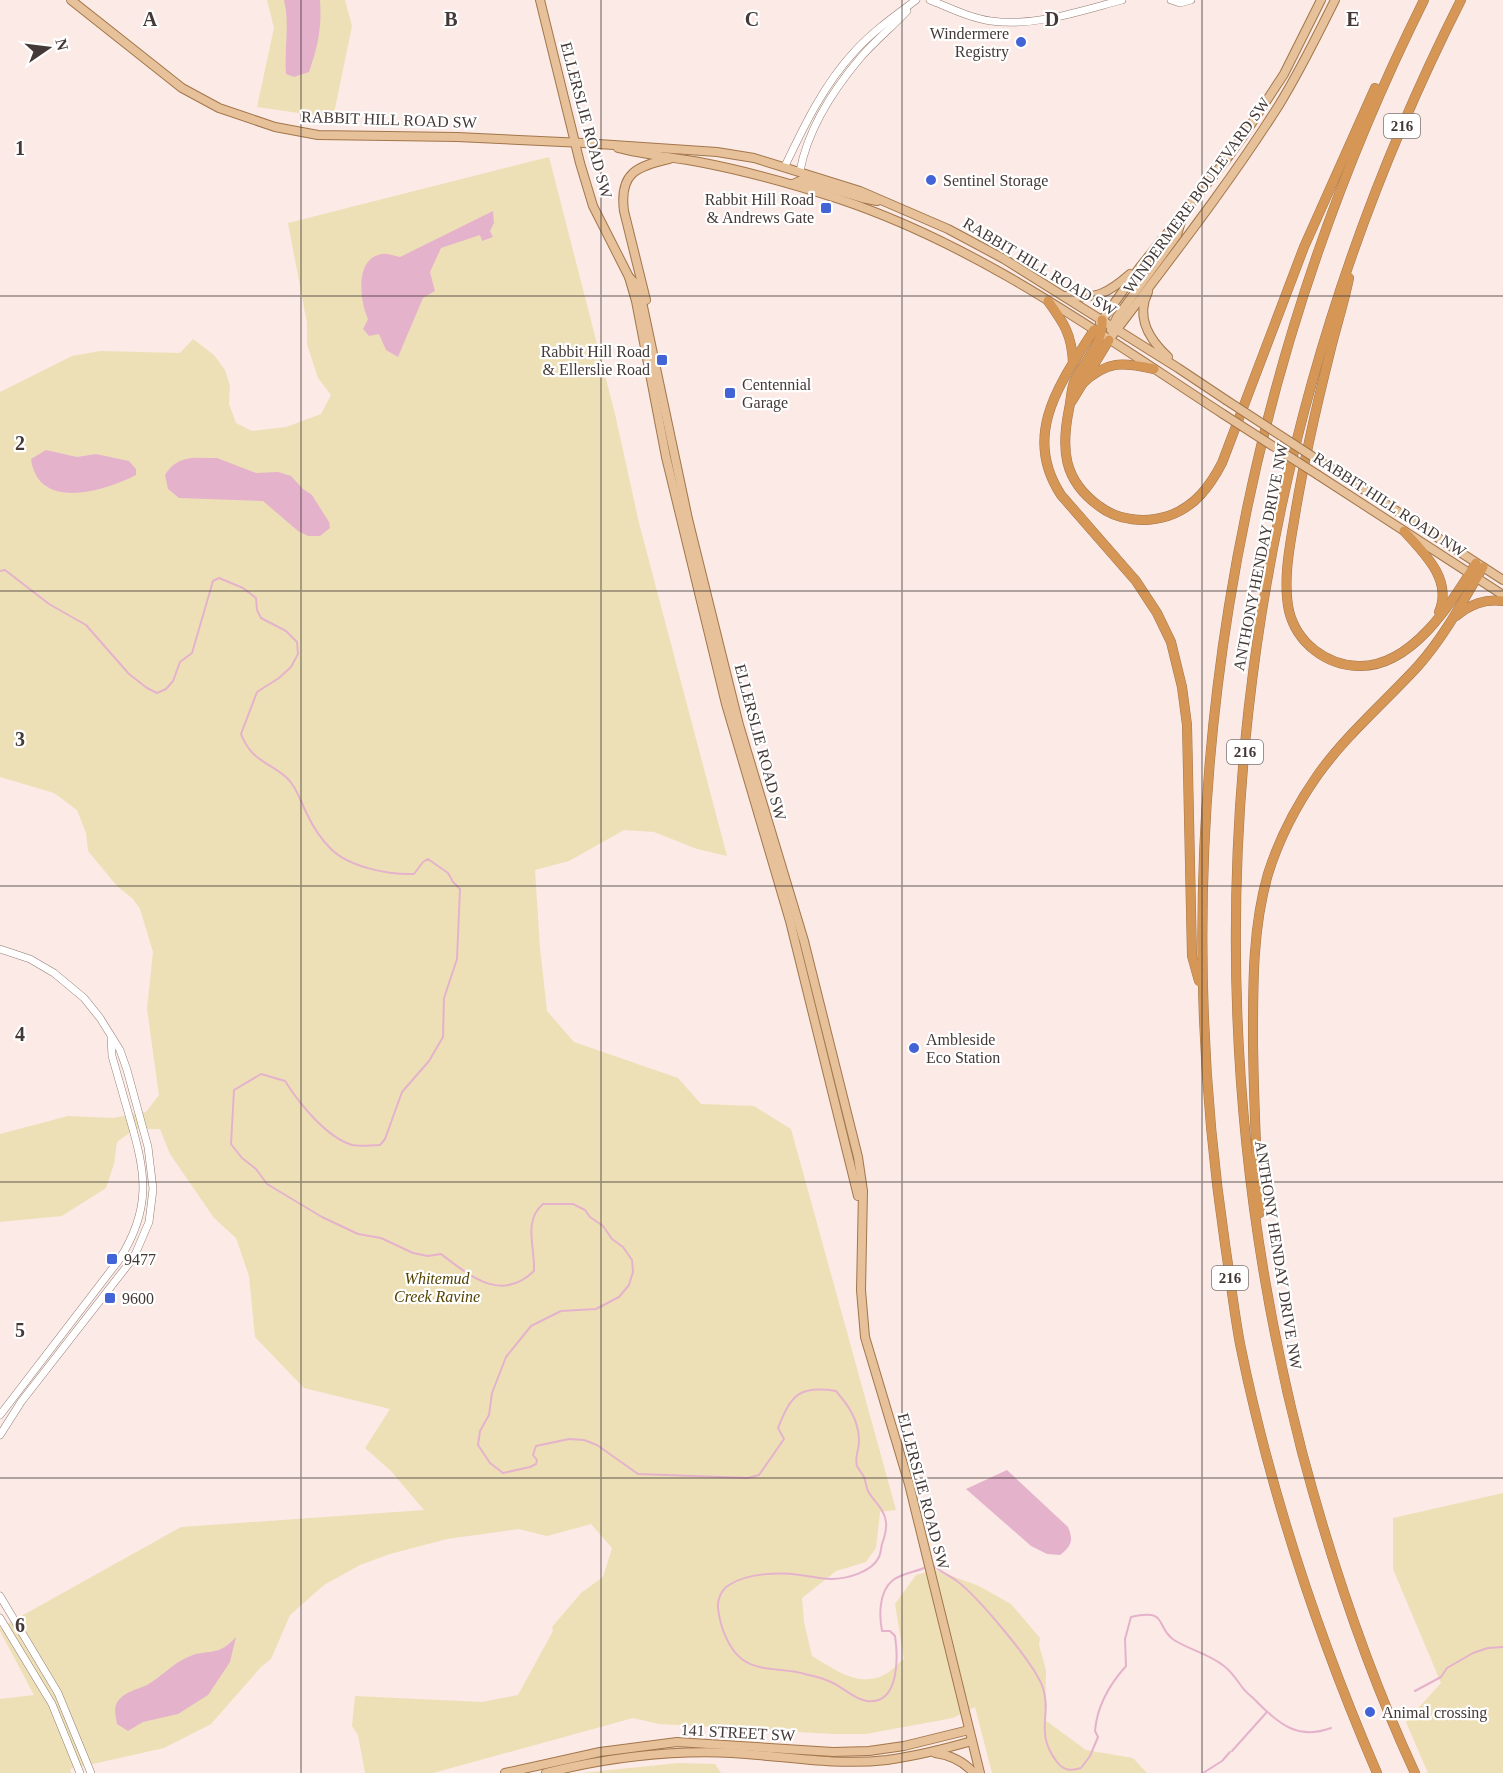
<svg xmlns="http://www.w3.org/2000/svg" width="1503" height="1773" font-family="Georgia,serif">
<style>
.green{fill:#ede0b7}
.water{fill:#e5b2cc}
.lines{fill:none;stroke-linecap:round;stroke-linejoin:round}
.stream{stroke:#e5b2cc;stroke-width:2}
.minor-casing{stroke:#937b73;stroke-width:8}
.major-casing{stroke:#a3764b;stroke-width:10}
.highway-casing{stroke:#a3764b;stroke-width:10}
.minor{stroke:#fff;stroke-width:7}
.major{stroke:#e6c19a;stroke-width:8}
.highway{stroke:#d69756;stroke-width:9}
.major-bridge-casing{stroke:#a3764b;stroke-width:10;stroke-linecap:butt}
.major-bridge{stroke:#e6c19a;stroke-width:8}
.grid{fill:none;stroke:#443936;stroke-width:1.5;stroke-opacity:0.55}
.poi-dot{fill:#4264d7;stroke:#fff;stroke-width:2}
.labels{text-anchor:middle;stroke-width:4.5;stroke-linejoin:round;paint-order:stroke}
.shield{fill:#fff;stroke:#7c7472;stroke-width:1.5}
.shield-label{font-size:15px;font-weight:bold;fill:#443936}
.poi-label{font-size:16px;fill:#443936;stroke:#fff;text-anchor:start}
.street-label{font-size:16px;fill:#443936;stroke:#fff}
.park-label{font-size:16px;font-style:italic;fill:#544201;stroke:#fff}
.grid-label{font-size:20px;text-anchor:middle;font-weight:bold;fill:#443936;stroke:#fff;stroke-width:4.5;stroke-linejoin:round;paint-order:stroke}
</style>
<rect width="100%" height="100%" fill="#fbeae5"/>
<!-- green -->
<g class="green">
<path d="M267 0H345L352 26 333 118 257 107 274 28Z"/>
<path d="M549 157 615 414 639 523 727 856 697 849 654 832 624 830 569 861 535 870 540 948 547 1011 574 1042 678 1078 701 1104 754 1106 791 1129 896 1510 880 1512 876 1548 866 1562 836 1571 802 1598 804 1622 812 1656C833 1668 856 1687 882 1676 890 1673 897 1664 904 1659L895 1604 916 1575 935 1570 979 1586 1011 1604 1040 1638 1039 1645 1046 1670 1045 1720 1086 1750 1133 1758 1147 1773H992L975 1707 953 1718 866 1734H833L659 1724 633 1718 433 1773H365L358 1735 352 1726 355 1696 482 1702 518 1695 553 1631 552 1627 581 1593 603 1577 612 1548 591 1524 547 1536 519 1529 447 1539 390 1554 360 1565 324 1585 290 1615 271 1659 261 1667 211 1724 164 1748 70 1769 71 1773H0V1699L34 1695 0 1631V1628L181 1527 424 1510 391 1471 365 1448 390 1409 304 1388 255 1337 249 1276 236 1238 214 1218 170 1154 160 1129H135L117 1142 114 1164 106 1188 62 1216 0 1222V1134L68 1116 113 1118 146 1112 159 1095 147 1009 153 952 140 909 133 899 117 886 88 851 86 833 77 810 54 793 0 777V392L72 356 100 351 180 353 193 339 214 355 225 370 230 386 229 404 236 423 252 431 286 427 321 414 331 395 318 378 307 344V323L288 223Z"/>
<path d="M1503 1493V1773H1428L1406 1722 1441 1683 1393 1569V1518Z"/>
<path d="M679 1763 715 1764 721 1773H581Z"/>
</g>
<!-- water -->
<g class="water">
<path d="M284 0H320C322 28 318 46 309 72L294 77 286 74C284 50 290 23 284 0Z"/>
<path d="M493 211 494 223 490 231 493 237 482 241 480 235 441 248 430 272 435 291 423 298 398 357 386 350 379 334 369 336 363 329 368 319C360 302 354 258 382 254 388 253 394 256 400 257Z"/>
<path d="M46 450 77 457 96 454 129 461 136 469V475C105 491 38 512 31 459Z"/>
<path d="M217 458 256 473 278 472 291 476 303 489 312 495 329 522 330 528 320 536H308L298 531 263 501 179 498 168 489 165 475C178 454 195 458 217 458Z"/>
<path d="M1007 1470 1068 1527C1074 1541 1071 1546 1060 1555L1047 1554 1031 1546 966 1489Z"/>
<path d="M236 1637 230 1662 208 1695 178 1714 143 1722 128 1731 117 1724C116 1717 113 1707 118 1701 124 1692 138 1689 147 1685 161 1677 171 1665 186 1658 208 1647 216 1659 236 1637Z"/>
</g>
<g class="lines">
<!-- stream -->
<g class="stream">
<path d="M0 571 5 570 49 604 86 625 129 674 147 688 157 693 166 689 173 681 180 662 192 653 213 581 219 578 243 588 256 598 257 610 261 618 286 631 297 642 298 654 291 667 279 678 257 692 241 734C252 762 268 761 287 778 297 787 301 803 307 814 313 827 321 839 331 849 349 867 389 875 414 874L423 862 428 859 448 873 453 882 460 889 457 959 444 998 443 1037 429 1061 402 1092 385 1139 380 1145C371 1145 360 1147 352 1145 326 1137 299 1103 285 1081L261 1074 234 1090 231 1144 242 1158 256 1169 267 1184 322 1217 358 1234 381 1238 413 1253 428 1256 441 1254C470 1276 501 1303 534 1271 535 1246 523 1221 543 1204H573L585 1210 590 1217 603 1226 612 1239 623 1247 632 1260 633 1272 629 1285 619 1297 596 1309 561 1311 531 1326 506 1357 492 1393 489 1415 480 1431 478 1445 490 1463 503 1473 530 1467 536 1464 537 1460 533 1455 536 1446 569 1439 584 1440 597 1445 638 1474 748 1478 759 1475 784 1439 778 1428C791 1395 799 1385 836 1391 848 1405 858 1419 859 1439 860 1448 854 1457 857 1466 859 1470 862 1473 864 1477 866 1482 866 1487 868 1491 873 1501 885 1509 886 1522 887 1530 885 1536 882 1544 881 1548 881 1553 879 1557 872 1572 847 1579 831 1579 821 1579 810 1576 800 1575 779 1572 747 1573 729 1585 722 1589 717 1599 718 1608 720 1626 728 1649 743 1660 760 1672 786 1668 805 1674 813 1676 823 1678 831 1682 843 1687 853 1699 867 1701 900 1705 898 1656 895 1636L890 1631H882C879 1615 879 1592 892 1581 899 1574 915 1572 924 1568"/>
<path d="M934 1566C941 1572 950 1576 957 1581 978 1597 1035 1664 1043 1688 1052 1716 1034 1732 1057 1762 1064 1771 1071 1771 1081 1768L1090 1756 1098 1737 1095 1731C1097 1706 1109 1685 1126 1666L1125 1639 1131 1617C1169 1608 1155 1627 1174 1640 1190 1650 1209 1654 1224 1666 1232 1672 1236 1679 1242 1687 1246 1693 1253 1697 1258 1703 1280 1725 1299 1740 1331 1728"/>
<path d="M1415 1691 1441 1677 1447 1668 1473 1653 1488 1648 1503 1647"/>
<path d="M1232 1751 1266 1713"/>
<path d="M1203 1773 1222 1761 1230 1752"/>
</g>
<defs>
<g id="minor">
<path d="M930 0C950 8 970 18 991 21 1035 27 1080 11 1122 0"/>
<path d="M1171 0 1180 3 1191 0"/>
<path d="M785 166C804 126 824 84 855 51 873 31 895 16 916 0"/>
<path d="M800 171C808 128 833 90 861 57 875 41 892 27 907 11"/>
<path d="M0 949 30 959 54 973 84 998 100 1018 120 1050 127 1070 148 1147 153 1189 149 1222 134 1257 21 1402 0 1435"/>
<path d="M0 1415 119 1260C152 1208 146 1174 130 1119 124 1098 118 1077 112 1056L111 1038"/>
<path d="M0 1596 58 1693 91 1773"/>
<path d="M0 1618 52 1704 80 1773"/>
</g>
<g id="major">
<path d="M71 0 182 88 219 108 275 127 318 135 457 137 584 143 717 152 754 158 860 191 948 229 1004 259 1178 368 1226 400"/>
<path d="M540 0 580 163 593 206 629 277 636 301 666 457 726 704 790 921 858 1196"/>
<path d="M618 148C644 155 672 157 699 162 746 171 793 184 839 199 980 246 1100 334 1223 414"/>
<path d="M793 184 802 180 862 198 877 201"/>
<path d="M629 277 634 282 641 297 688 519 739 725 804 941 858 1157 863 1191 861 1290 865 1337 909 1484 980 1773"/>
<path d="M1148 292C1135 318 1150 340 1168 357"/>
<path d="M1066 296C1097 299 1107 294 1130 274"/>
<path d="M646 300 624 211C619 173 637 166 669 159"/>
<path d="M1100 323 1140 267 1226 160 1246 132 1284 74 1321 0"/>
<path d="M1111 330 1117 317 1177 235 1182 218"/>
<path d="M1109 340C1167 263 1227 187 1279 105 1300 71 1317 36 1335 0"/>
<path d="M1321 462 1503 580"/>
<path d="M1318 475 1503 595"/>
<path d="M935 1753C951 1755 963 1761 974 1773"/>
<path d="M505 1773 600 1752 677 1742 833 1752 869 1751 904 1746 969 1730"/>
<path d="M546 1773C606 1758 670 1750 732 1753 784 1756 835 1766 887 1760 916 1756 944 1749 972 1741"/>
</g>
<g id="highway">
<path d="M1349 278C1344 303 1336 327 1330 352 1316 408 1303 464 1294 521 1289 550 1283 582 1289 611 1297 643 1326 665 1358 666 1411 668 1452 603 1476 563"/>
<path d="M1048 301C1064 323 1072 335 1073 363"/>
<path d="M1102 320C1104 344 1083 362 1074 382 1071 390 1071 400 1069 409 1061 449 1063 480 1099 506 1118 521 1146 523 1168 516 1195 507 1210 486 1222 463L1304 247 1375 88"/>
<path d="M1094 330C1061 382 1021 434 1061 495L1136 581 1157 613 1171 642 1182 687 1187 725 1192 956 1199 981"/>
<path d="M1082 384C1107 360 1123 362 1154 369"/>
<path d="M1072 401 1109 340"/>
<path d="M1404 531C1424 553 1453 580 1439 612"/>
<path d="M1456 616C1471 604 1484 599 1503 601"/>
<path d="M1260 1213C1256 1157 1254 1101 1253 1045 1253 989 1252 929 1268 874 1279 839 1296 806 1317 776 1346 735 1384 703 1418 666 1444 637 1463 601 1483 567"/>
<path d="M1377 1773C1318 1636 1270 1491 1240 1344 1234 1311 1230 1277 1225 1244 1162 817 1232 386 1424 0"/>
<path d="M1415 1773C1367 1670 1331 1561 1302 1452 1175 962 1233 451 1461 0"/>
</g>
</defs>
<!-- minor casing -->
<use href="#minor" class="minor-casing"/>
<!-- major casing -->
<use href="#major" class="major-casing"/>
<!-- highway casing -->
<use href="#highway" class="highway-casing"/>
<!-- minor -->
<use href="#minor" class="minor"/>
<!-- major -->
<use href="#major" class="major"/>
<!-- highway -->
<use href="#highway" class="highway"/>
<defs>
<g id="major-bridge">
<path d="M1226 400 1321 462"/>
<path d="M1223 414 1318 475"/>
</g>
</defs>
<!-- major-bridge casing -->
<use href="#major-bridge" class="major-bridge-casing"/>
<!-- major-bridge -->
<use href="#major-bridge" class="major-bridge"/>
</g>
<!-- grid -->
<path class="grid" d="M301 0V1773M601 0V1773M902 0V1773M1202 0V1773M0 296H1503M0 591H1503M0 886H1503M0 1182H1503M0 1478H1503"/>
<!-- markers -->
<g class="poi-dot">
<circle cx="1021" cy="42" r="6"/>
<circle cx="931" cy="180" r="6"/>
<rect x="820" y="202" width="12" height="12" rx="3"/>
<rect x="656" y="354" width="12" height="12" rx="3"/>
<rect x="724" y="387" width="12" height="12" rx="3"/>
<circle cx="914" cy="1048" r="6"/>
<rect x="106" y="1253" width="12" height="12" rx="3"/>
<rect x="104" y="1292" width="12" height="12" rx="3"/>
<circle cx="1370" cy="1712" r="6"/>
</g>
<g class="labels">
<!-- shield labels -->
<g class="shield">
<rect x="1384" y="114" width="36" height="24" rx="4.5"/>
<rect x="1227" y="740" width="36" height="24" rx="4.5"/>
<rect x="1212" y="1266" width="36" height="24" rx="4.5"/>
</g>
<g class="shield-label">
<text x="1402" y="131">216</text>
<text x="1245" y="757">216</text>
<text x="1230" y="1283">216</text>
</g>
<!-- poi labels -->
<g class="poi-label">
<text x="1009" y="39" text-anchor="end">Windermere<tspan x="1009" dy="18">Registry</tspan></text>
<text x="943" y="186">Sentinel Storage</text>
<text x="814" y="205" text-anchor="end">Rabbit Hill Road<tspan x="814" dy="18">&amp; Andrews Gate</tspan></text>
<text x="650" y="357" text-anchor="end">Rabbit Hill Road<tspan x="650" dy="18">&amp; Ellerslie Road</tspan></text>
<text x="742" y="390">Centennial<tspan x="742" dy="18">Garage</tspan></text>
<text x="926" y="1045">Ambleside<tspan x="926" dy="18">Eco Station</tspan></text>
<text x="124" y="1265">9477</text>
<text x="122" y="1304">9600</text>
<text x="1382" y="1718">Animal crossing</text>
</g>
<!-- street labels -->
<g class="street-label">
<text transform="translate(389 119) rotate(2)" y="6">RABBIT HILL ROAD SW</text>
<text transform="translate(587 120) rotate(75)" y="6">ELLERSLIE ROAD SW</text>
<text transform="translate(1196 195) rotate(-54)" y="6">WINDERMERE BOULEVARD SW</text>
<text transform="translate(1040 266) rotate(31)" y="6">RABBIT HILL ROAD SW</text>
<text transform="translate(1390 504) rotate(33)" y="6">RABBIT HILL ROAD NW</text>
<text transform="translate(1260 557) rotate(-79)" y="6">ANTHONY HENDAY DRIVE NW</text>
<text transform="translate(761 742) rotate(75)" y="6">ELLERSLIE ROAD SW</text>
<text transform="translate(1279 1255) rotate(81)" y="6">ANTHONY HENDAY DRIVE NW</text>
<text transform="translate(924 1491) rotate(75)" y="6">ELLERSLIE ROAD SW</text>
<text transform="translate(738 1732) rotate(3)" y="6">141 STREET SW</text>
</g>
<!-- park labels -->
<g class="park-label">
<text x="437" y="1284">Whitemud<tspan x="437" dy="18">Creek Ravine</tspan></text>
</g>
</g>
<g class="grid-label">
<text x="150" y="26">A</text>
<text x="451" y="26">B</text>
<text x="752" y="26">C</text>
<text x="1052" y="26">D</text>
<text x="1353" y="26">E</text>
<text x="20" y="155">1</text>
<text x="20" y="450">2</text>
<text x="20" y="746">3</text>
<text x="20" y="1041">4</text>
<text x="20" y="1337">5</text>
<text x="20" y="1632">6</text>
</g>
<!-- north arrow -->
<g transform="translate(48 48) rotate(76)" stroke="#ffffff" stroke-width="4.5" paint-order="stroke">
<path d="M0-4.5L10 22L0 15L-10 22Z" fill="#443936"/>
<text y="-9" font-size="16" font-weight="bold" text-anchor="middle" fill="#443936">N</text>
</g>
</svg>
